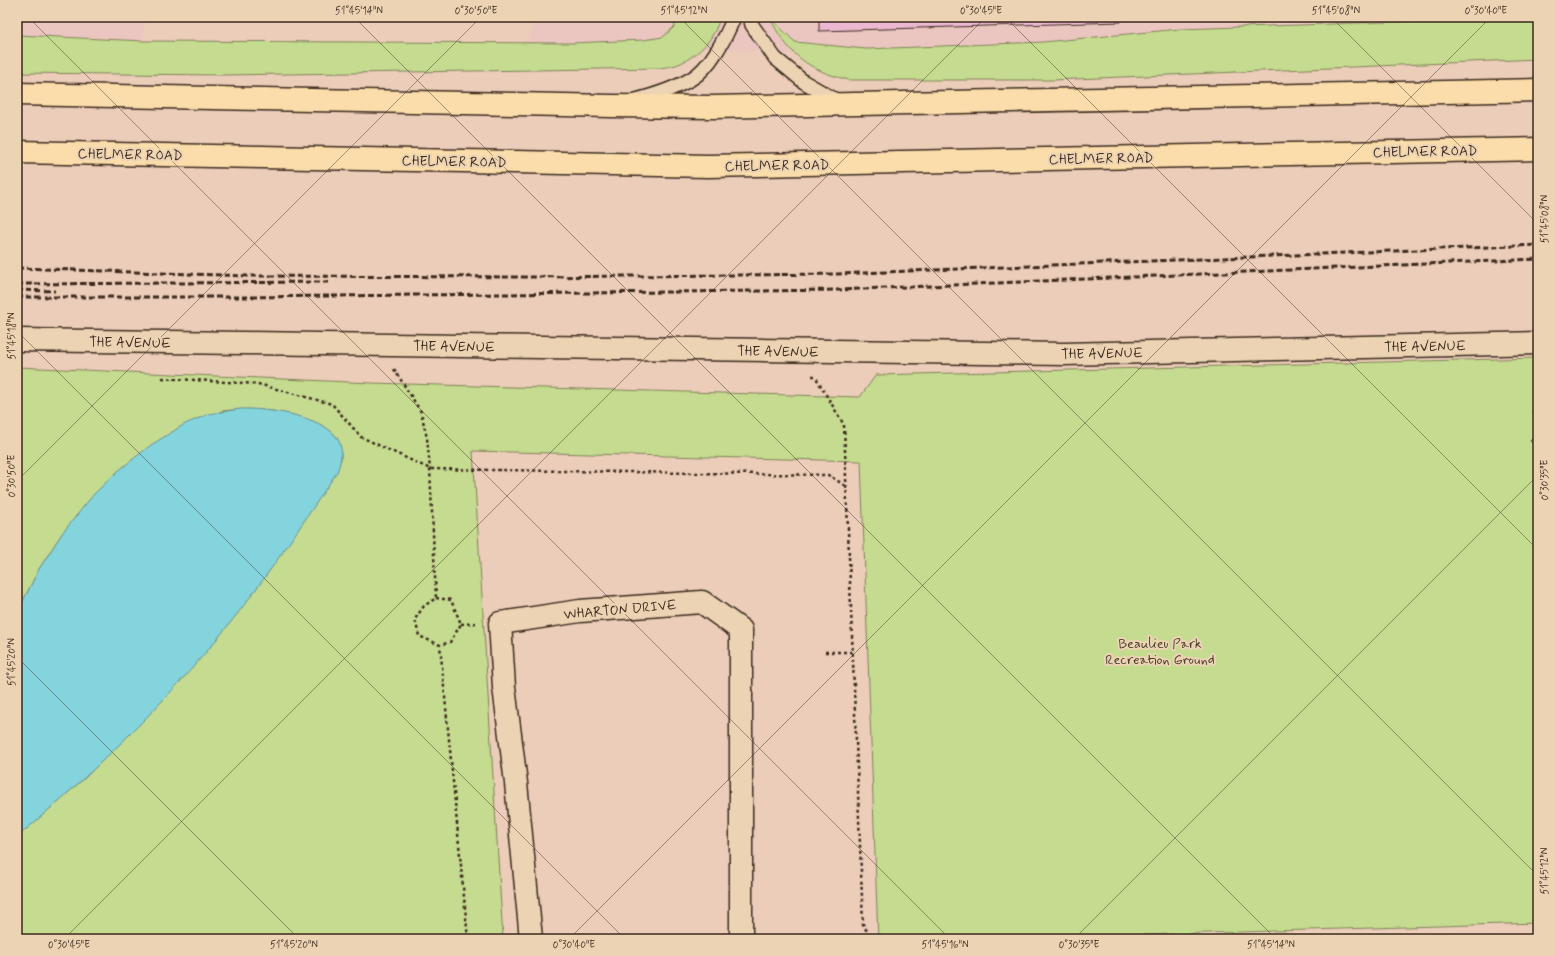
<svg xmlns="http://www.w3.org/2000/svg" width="1555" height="956" font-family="Mynerve,sans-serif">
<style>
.built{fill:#ebc6c0}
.green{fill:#c5db90;stroke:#808257}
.water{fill:#84d4de;stroke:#679091}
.building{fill:#ecb7d0;stroke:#3b2a1e}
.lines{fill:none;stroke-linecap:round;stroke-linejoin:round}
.lane-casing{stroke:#3b2a1e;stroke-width:16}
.street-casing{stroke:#3b2a1e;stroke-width:25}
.primary-casing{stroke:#3b2a1e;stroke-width:25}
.path{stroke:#3b2a1e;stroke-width:2.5;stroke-dasharray:3 3;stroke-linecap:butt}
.lane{stroke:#ebd3b3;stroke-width:13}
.street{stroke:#ebd3b3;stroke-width:22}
.primary{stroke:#fbdcab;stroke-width:22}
.rail{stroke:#3b2a1e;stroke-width:3;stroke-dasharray:6 3;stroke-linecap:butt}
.ticks{fill:none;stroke:#3b2a1e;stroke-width:1;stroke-opacity:0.45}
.labels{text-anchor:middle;stroke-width:4;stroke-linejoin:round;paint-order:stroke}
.street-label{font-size:14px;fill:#3b2a1e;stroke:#ebd3b3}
.park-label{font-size:14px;fill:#493c29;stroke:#ebd3b3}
.neatline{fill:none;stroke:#3b2a1e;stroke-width:1.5}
.ticks-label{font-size:10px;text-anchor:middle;fill:#3b2a1e}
</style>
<rect width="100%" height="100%" fill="#ebcdb9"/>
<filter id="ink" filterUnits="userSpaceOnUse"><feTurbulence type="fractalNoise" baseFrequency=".025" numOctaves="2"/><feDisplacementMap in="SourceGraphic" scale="8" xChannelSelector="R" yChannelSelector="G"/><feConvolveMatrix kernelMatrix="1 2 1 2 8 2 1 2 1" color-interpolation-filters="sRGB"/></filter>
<g filter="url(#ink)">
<!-- built -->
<g class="built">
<path d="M17 17H144V41L17 35Z"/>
<path d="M535 17H1538L826 56 677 46 524 43 535 26Z"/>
</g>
<!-- green -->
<g class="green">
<path d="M678 17H720C715 38 700 54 681 63 675 66 667 67 660 68L224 75 17 73V35L144 41 571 43 643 40 663 37 674 27Z"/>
<path d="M1538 17V59L1052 80H849C810 71 788 55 770 18L795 42 866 49 1043 42 1180 29Z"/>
<path d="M1538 358V923L1011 939H878L861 461 473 451 503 939H17V837L87 776 160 703 341 460C341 450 341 442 334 434 331 430 323 427 319 425 287 410 256 407 222 411L63 532 39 569 17 613V367L371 383 860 397 876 375Z"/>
</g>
<!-- water -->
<path class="water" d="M240 409C265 408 337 416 341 448 342 456 340 464 337 472 305 520 273 568 238 613 173 696 97 770 17 837V613L39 569 63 532 94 494 118 471 151 445 185 424 209 414Z"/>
<!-- building -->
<g class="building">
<path d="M819 17H1120L1121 22 819 31Z"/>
<path d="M1538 403V417L1532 412Z"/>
<path d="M1538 429V446L1530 441Z"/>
</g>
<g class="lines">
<defs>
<g id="lane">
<path d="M750 17 752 25 775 58 804 82 839 102"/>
<path d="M636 100C655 95 674 89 691 79 710 68 726 37 734 17"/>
</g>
<g id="street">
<path d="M17 340 1064 354 1538 343"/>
<path d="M531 939 516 783 504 687 500 623 580 611 702 602 741 630V939"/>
</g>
<g id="primary">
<path d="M17 94 611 106 714 107 1538 90"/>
<path d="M17 152 708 166 1538 149"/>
</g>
</defs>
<!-- lane casing -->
<use href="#lane" class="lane-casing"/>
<!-- street casing -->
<use href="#street" class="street-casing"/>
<!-- primary casing -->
<use href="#primary" class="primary-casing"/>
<!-- path -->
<g class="path">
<path d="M394 369 421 412 427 438 430 469 436 598 424 606 415 619 419 636 440 645 468 939"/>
<path d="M812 376H815L844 425 863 924 871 939"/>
<path d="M162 378 258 384 332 404 361 437 430 469 828 475 846 486"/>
<path d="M436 598 451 600 461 624 450 642 440 645"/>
<path d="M461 624 477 623"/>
<path d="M825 652H853"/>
<path d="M1488 939 1538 937"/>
</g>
<!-- lane -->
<use href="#lane" class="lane"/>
<!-- street -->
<use href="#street" class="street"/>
<!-- primary -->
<use href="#primary" class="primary"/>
<!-- rail -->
<g class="rail">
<path d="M17 268 248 276 530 277 837 274 1538 245"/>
<path d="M17 284 330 282"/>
<path d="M17 290 55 291"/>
<path d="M17 297H249L839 290 1538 259"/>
</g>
</g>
</g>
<!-- ticks -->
<path class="ticks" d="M28 17 950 939M354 17 1276 939M679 17 1538 876M1005 17 1538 550M1331 17 1538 224M17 331 625 939M17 481 481 17M17 657 299 939M64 939 986 17M569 939 1491 17M1074 939 1538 475"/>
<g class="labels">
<!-- street labels -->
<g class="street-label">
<text transform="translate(1425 151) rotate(-1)" y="5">CHELMER ROAD</text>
<text transform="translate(130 154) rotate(1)" y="5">CHELMER ROAD</text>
<text transform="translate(1101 158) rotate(-1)" y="5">CHELMER ROAD</text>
<text transform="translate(454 161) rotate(1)" y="5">CHELMER ROAD</text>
<text transform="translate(777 165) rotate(-1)" y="5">CHELMER ROAD</text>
<text transform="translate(130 342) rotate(1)" y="5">THE AVENUE</text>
<text transform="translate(454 346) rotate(1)" y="5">THE AVENUE</text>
<text transform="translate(1425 346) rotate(-1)" y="5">THE AVENUE</text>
<text transform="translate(778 351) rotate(1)" y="5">THE AVENUE</text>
<text transform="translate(1102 353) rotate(-1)" y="5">THE AVENUE</text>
<text transform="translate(620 609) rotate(-5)" y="5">WHARTON DRIVE</text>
</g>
<!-- park labels -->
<g class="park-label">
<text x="1160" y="648">Beaulieu Park<tspan x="1160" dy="16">Recreation Ground</tspan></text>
</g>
</g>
<!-- margin -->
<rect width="1555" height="956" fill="none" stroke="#ebd3b3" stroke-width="44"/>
<rect x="22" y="22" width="1511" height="912" class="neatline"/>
<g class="ticks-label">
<text x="359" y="14">51°45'14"N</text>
<text x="476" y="14">0°30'50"E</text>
<text x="684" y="14">51°45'12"N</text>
<text x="981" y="14">0°30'45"E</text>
<text x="1336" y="14">51°45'08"N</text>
<text x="1486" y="14">0°30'40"E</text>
<text transform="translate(1544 219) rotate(-90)" y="4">51°45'08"N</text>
<text transform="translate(11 336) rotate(-90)" y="4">51°45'18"N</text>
<text transform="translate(11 476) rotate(-90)" y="4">0°30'50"E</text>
<text transform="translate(1544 480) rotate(-90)" y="4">0°30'35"E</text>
<text transform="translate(11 662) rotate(-90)" y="4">51°45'20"N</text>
<text transform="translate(1544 871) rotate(-90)" y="4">51°45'12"N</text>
<text x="69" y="948">0°30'45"E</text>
<text x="294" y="948">51°45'20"N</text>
<text x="574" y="948">0°30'40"E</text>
<text x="945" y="948">51°45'16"N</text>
<text x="1079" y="948">0°30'35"E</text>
<text x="1271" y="948">51°45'14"N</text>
</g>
</svg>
